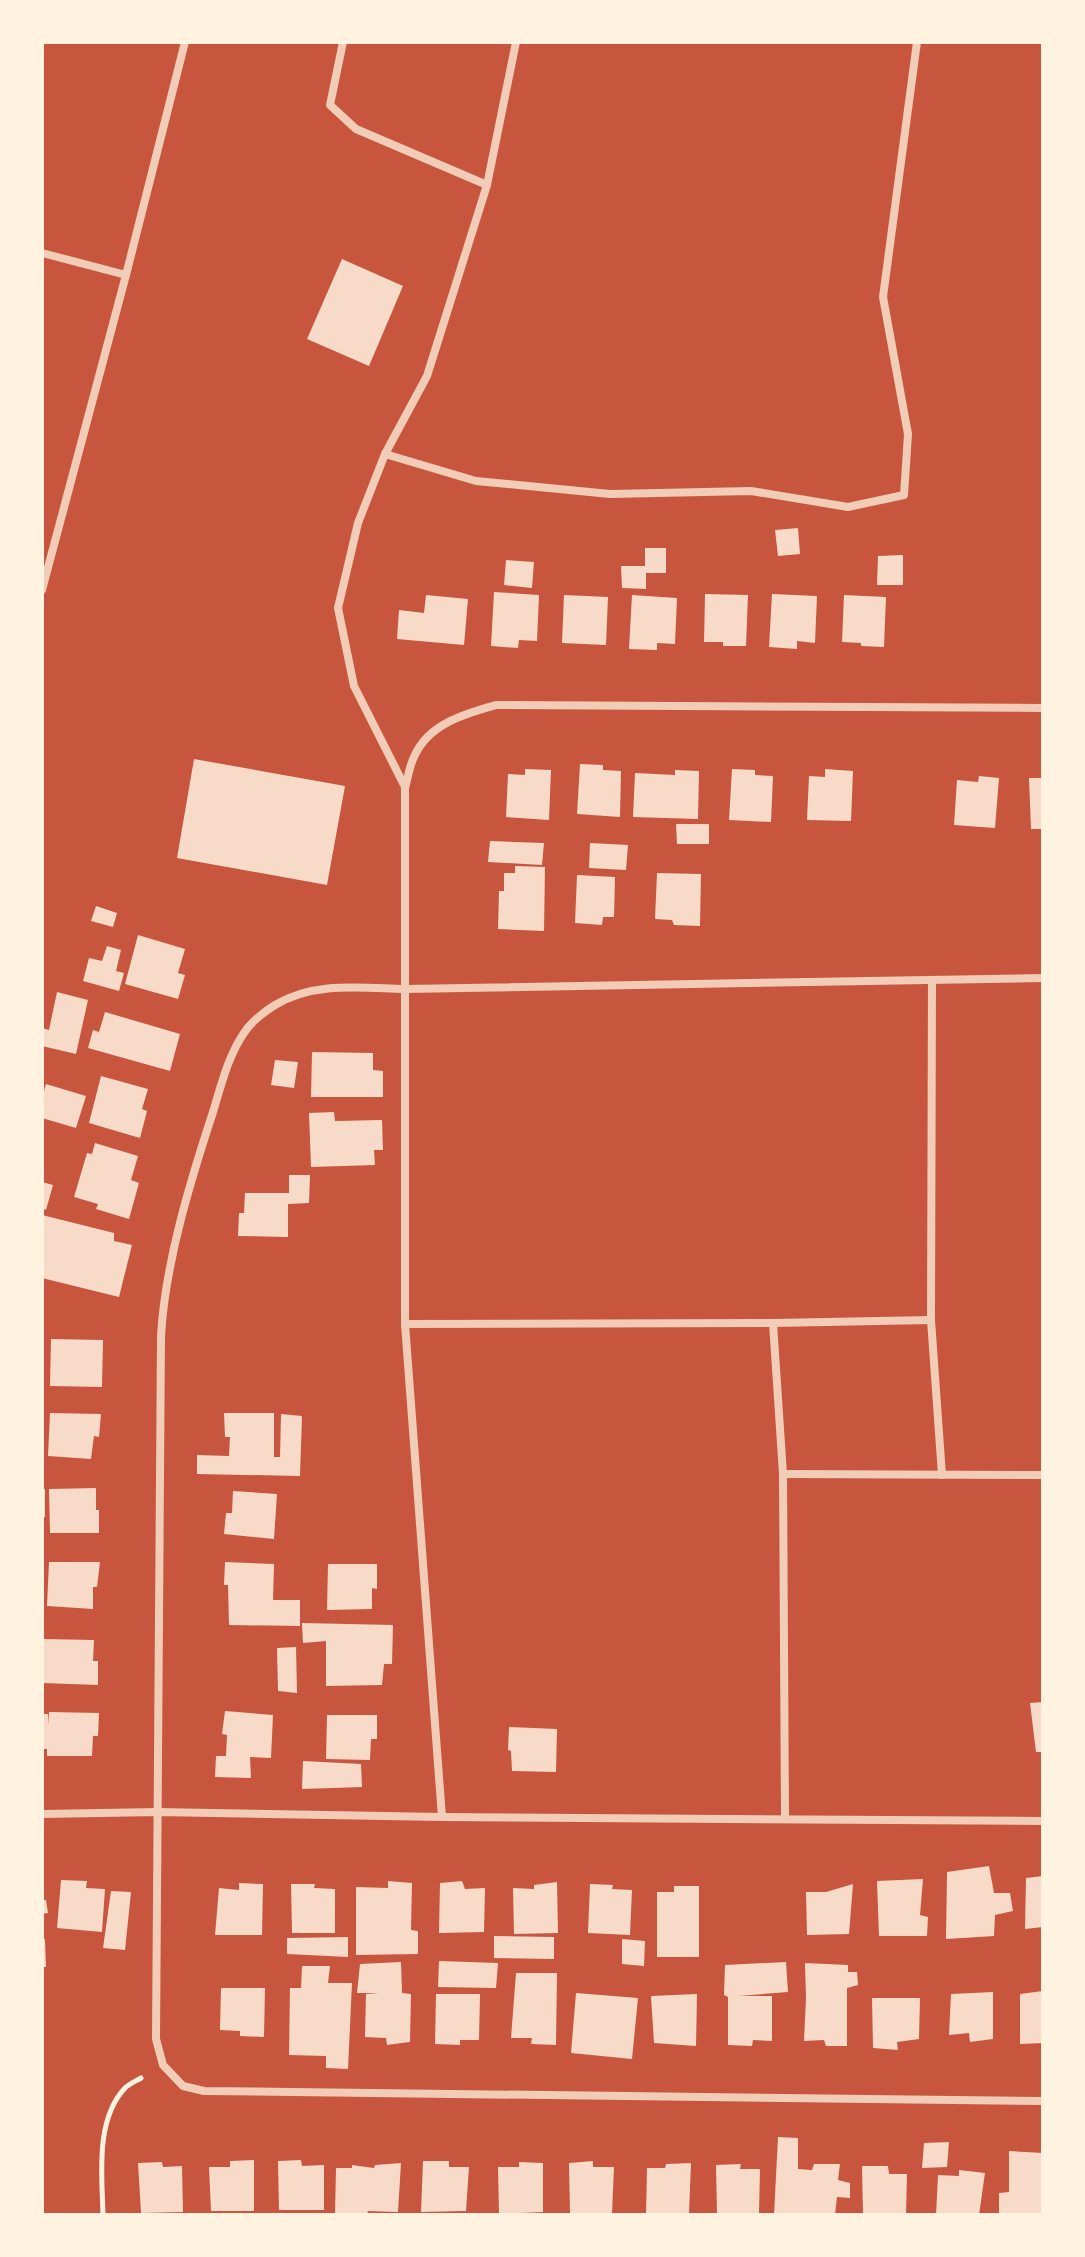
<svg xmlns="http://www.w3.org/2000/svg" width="1085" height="2257" font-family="'Source Serif 4',serif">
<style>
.building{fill:#f7dbc8}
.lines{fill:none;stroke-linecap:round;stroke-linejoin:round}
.path{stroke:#fff3e0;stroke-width:5}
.minor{stroke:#f1ccb7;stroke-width:8}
</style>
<rect width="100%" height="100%" fill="#c8553d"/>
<!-- building -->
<g class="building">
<path d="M342 259 403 286 369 366 307 339Z"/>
<path d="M798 528 800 554 778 556 775 530Z"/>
<path d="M645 548H666V573H646V589L622 588 621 566H645Z"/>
<path d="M903 555V585H877L878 556Z"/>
<path d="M506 560 534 562 532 588 504 585Z"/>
<path d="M494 592 539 595 537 641 519 640 518 648 491 646Z"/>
<path d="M705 594 748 595 746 646H723V642H704Z"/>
<path d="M772 594 817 596 815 643 797 641V649L769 647Z"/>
<path d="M426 595 468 599 464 645 397 639 399 610 424 613Z"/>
<path d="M564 595 608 597 606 645 562 643Z"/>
<path d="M632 595 677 598 675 644 657 643V650L629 649Z"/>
<path d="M844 595 886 597 884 647 861 646V643L842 642Z"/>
<path d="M194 759 345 786 327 885 177 858Z"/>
<path d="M580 764 603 765V770L621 771 620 817 577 814Z"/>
<path d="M525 769 551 770 549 820 506 817 508 774 525 775Z"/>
<path d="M732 769 755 770V775L773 776 771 822 729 820Z"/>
<path d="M825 769 853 771 851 821 807 820 809 776 825 777Z"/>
<path d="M675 770 699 771 698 819 633 817 635 773 675 775Z"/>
<path d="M979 776 999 778 995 828 954 825 957 780 978 782Z"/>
<path d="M1029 778H1043V829H1031Z"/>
<path d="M676 824H709V844H677Z"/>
<path d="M490 841 544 843 542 865 488 862Z"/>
<path d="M590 843 628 845 626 870 589 868Z"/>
<path d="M515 866 545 867 544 931 498 929 499 891H504V873H515Z"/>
<path d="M657 873 701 874 700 926 674 925 672 920 655 919Z"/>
<path d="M577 875 615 877 614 917H603L602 925 575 923Z"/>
<path d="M96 906 117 913 113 927 91 921Z"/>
<path d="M138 935 185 949 178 973 185 975 178 999 125 984Z"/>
<path d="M107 946 121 950 116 971 124 973 119 991 83 981 89 958 102 961Z"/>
<path d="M57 992 88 1000 76 1054 42 1046V1028L49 1030Z"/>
<path d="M105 1012 180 1034 170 1071 88 1048 93 1030 99 1032Z"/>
<path d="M312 1052 373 1053V1070L383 1071V1097H311Z"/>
<path d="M275 1060 298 1062 294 1088 271 1085Z"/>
<path d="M101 1076 148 1089 142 1109 147 1111 140 1138 89 1123Z"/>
<path d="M46 1084 86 1096 76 1128 42 1118V1098Z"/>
<path d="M334 1112 335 1121 382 1120 383 1150H374L375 1165 311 1167 309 1113Z"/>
<path d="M95 1143 138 1156 131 1180 139 1183 129 1219 96 1209 98 1204 74 1197 87 1153 92 1154Z"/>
<path d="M289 1175H310L309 1203 288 1204V1237L238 1236 239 1213H244L245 1193H289Z"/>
<path d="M42 1182 53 1185 46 1210 42 1208Z"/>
<path d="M42 1215 114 1233V1241L132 1245 119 1297 42 1278Z"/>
<path d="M51 1339 103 1340 102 1387 50 1386Z"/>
<path d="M50 1413 101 1414 99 1437 94 1436 91 1459 48 1456Z"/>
<path d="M224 1413H274V1457H280L281 1414 302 1416 300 1476 197 1474V1455L229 1456 230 1437H225Z"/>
<path d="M96 1488V1510H99V1533H50L49 1489Z"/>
<rect x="42" y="1489" width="3" height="28"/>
<path d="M233 1491 277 1494 274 1539 224 1534 226 1513H232Z"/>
<path d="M49 1562H100L97 1587H93V1609L47 1606Z"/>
<path d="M225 1562 274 1564 273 1600H300V1626L229 1625 228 1585H224Z"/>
<path d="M328 1564H377V1589L372 1588V1609L327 1610Z"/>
<path d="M302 1623 393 1625 392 1664H384L382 1685 326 1686V1641L303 1643Z"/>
<path d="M42 1639 94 1640 93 1661H98V1685L42 1683Z"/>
<path d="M296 1647 297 1693 278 1691 277 1648Z"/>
<path d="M1043 1702V1752H1036L1030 1703Z"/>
<path d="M225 1711 273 1715 271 1758 250 1757 251 1778 215 1777 216 1756H226L227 1735 222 1734Z"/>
<path d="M49 1712 99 1713 98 1736H93L92 1756H47V1749H42V1714H48V1725Z"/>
<path d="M327 1715H377V1739H371L370 1760 326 1759Z"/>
<path d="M509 1727 557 1729 556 1772 512 1771 511 1751 508 1750Z"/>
<path d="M303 1761 361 1764 362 1787 302 1789Z"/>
<path d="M989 1866 994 1893H1010L1013 1911 995 1915 994 1936 946 1939 947 1872Z"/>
<path d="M1043 1876V1927L1025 1929 1026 1878Z"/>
<path d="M923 1879 920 1915 928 1917 927 1936H879L877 1881Z"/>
<path d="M61 1880 87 1881 86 1888 105 1889 102 1932 57 1928Z"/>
<path d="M388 1881 412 1883 411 1930 418 1931V1954L356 1955V1887L388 1888Z"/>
<path d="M462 1881 465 1889 485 1888 484 1932 439 1933 440 1883Z"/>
<path d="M557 1882 558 1933 514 1934 513 1888 534 1889V1885Z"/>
<path d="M239 1883 263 1884 262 1935H215L219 1888 239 1890Z"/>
<path d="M291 1884H315L314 1888 335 1889V1933H292Z"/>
<path d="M590 1884 613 1885 612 1889 632 1890 630 1935 588 1933Z"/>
<path d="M853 1884 849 1934 807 1935 806 1892H826Z"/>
<path d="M674 1886H699V1957H657V1892H674Z"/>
<path d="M111 1891 131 1892 125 1950 103 1948Z"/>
<path d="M42 1900H46L48 1913 42 1914Z"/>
<path d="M494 1936 554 1937V1959L494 1958Z"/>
<path d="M348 1937V1957L287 1954V1938Z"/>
<path d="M42 1939H45L46 1967H42Z"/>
<path d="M622 1939 645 1941 644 1966 622 1964Z"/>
<path d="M439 1961 498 1963 496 1988 438 1987Z"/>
<path d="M401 1962 402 1993 411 1994 410 2042 387 2045 386 2038 365 2037 366 1994 379 1993H357L360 1964Z"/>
<path d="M786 1962 788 1992 739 1996H772V2041L753 2040 752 2046 728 2045V1997L724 1995 725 1965Z"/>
<path d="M805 1963 848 1965V1972H857L858 1985 847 1988V2046H826L824 2040 804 2041 806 1998Z"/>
<path d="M302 1966H330L328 1983H352L348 2069 326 2068V2056L289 2055 290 1988H301Z"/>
<path d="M516 1973H557L556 2045 531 2044 532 2038H511Z"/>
<path d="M221 1988H265L264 2037 240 2036V2031L220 2030Z"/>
<path d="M1043 1991V2043L1020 2044V1994Z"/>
<path d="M993 1992V2039L970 2042 969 2033 949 2035 951 1994Z"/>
<path d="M576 1993 638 1998 632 2059 571 2053Z"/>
<path d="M436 1994H480L479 2040H460V2045L435 2044Z"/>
<path d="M697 1994 696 2046 654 2043 651 1996Z"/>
<path d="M872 1998H920L919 2039 897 2042 898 2050 873 2048Z"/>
<path d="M778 2137 798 2138V2169L812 2170 814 2164H840L838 2180 850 2183V2198L837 2197 835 2215H774Z"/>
<path d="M949 2142 947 2167 922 2168 924 2143Z"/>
<path d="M1009 2151 1043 2153V2215H999V2193L1009 2192Z"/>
<path d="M254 2160V2211H211L209 2167H230V2161Z"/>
<path d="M301 2160 302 2166 324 2165V2210H279L278 2161Z"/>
<path d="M423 2161H449V2167H469L466 2211 421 2212Z"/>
<path d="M593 2161V2167H614L612 2214 570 2213 569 2163Z"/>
<path d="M162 2162 163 2167 182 2166 183 2212 141 2213 138 2163Z"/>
<path d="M519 2162 543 2163V2212L499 2214 498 2167H519Z"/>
<path d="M401 2163 398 2212 367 2211 370 2215H335L336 2168H352V2165L374 2168 375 2165Z"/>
<path d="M691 2163 689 2214 646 2215 647 2168H665L666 2164Z"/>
<path d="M741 2164 740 2169H760L759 2214H717L716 2165Z"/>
<path d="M862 2166H888L889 2174H907L906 2215H863Z"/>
<path d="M959 2170 985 2173 979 2215H936L938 2175 959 2176Z"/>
</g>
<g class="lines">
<!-- path -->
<path class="path" d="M103 2215C102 2175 95 2120 125 2088 129 2084 136 2081 141 2078"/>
<!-- minor -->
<g class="minor">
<path d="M343 42 330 105 356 129 487 185"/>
<path d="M42 253 126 275"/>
<path d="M385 454 476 481 610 494 751 491 848 507 904 495 908 434 883 297 917 42"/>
<path d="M42 590 126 275 185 42"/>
<path d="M405 787 354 686 338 608 358 523 385 454 427 376 487 185 516 42"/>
<path d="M1043 978 405 989C362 988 314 981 275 1005 265 1011 250 1023 244 1033 228 1056 221 1086 213 1112 190 1182 165 1264 161 1336L156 2039 163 2065 183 2086 204 2091 1043 2101"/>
<path d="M932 980 931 1320 942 1475"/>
<path d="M773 1323 783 1474 785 1818"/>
<path d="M405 1324 773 1323 931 1320"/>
<path d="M783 1474 1043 1475"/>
<path d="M42 1814 157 1812 442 1817 1043 1821"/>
<path d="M442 1817 405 1324V788C408 778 409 767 414 757 428 724 464 714 496 705L1043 708"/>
</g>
</g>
<!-- border -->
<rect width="1085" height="2257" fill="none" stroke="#fff3e0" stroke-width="88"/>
</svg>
